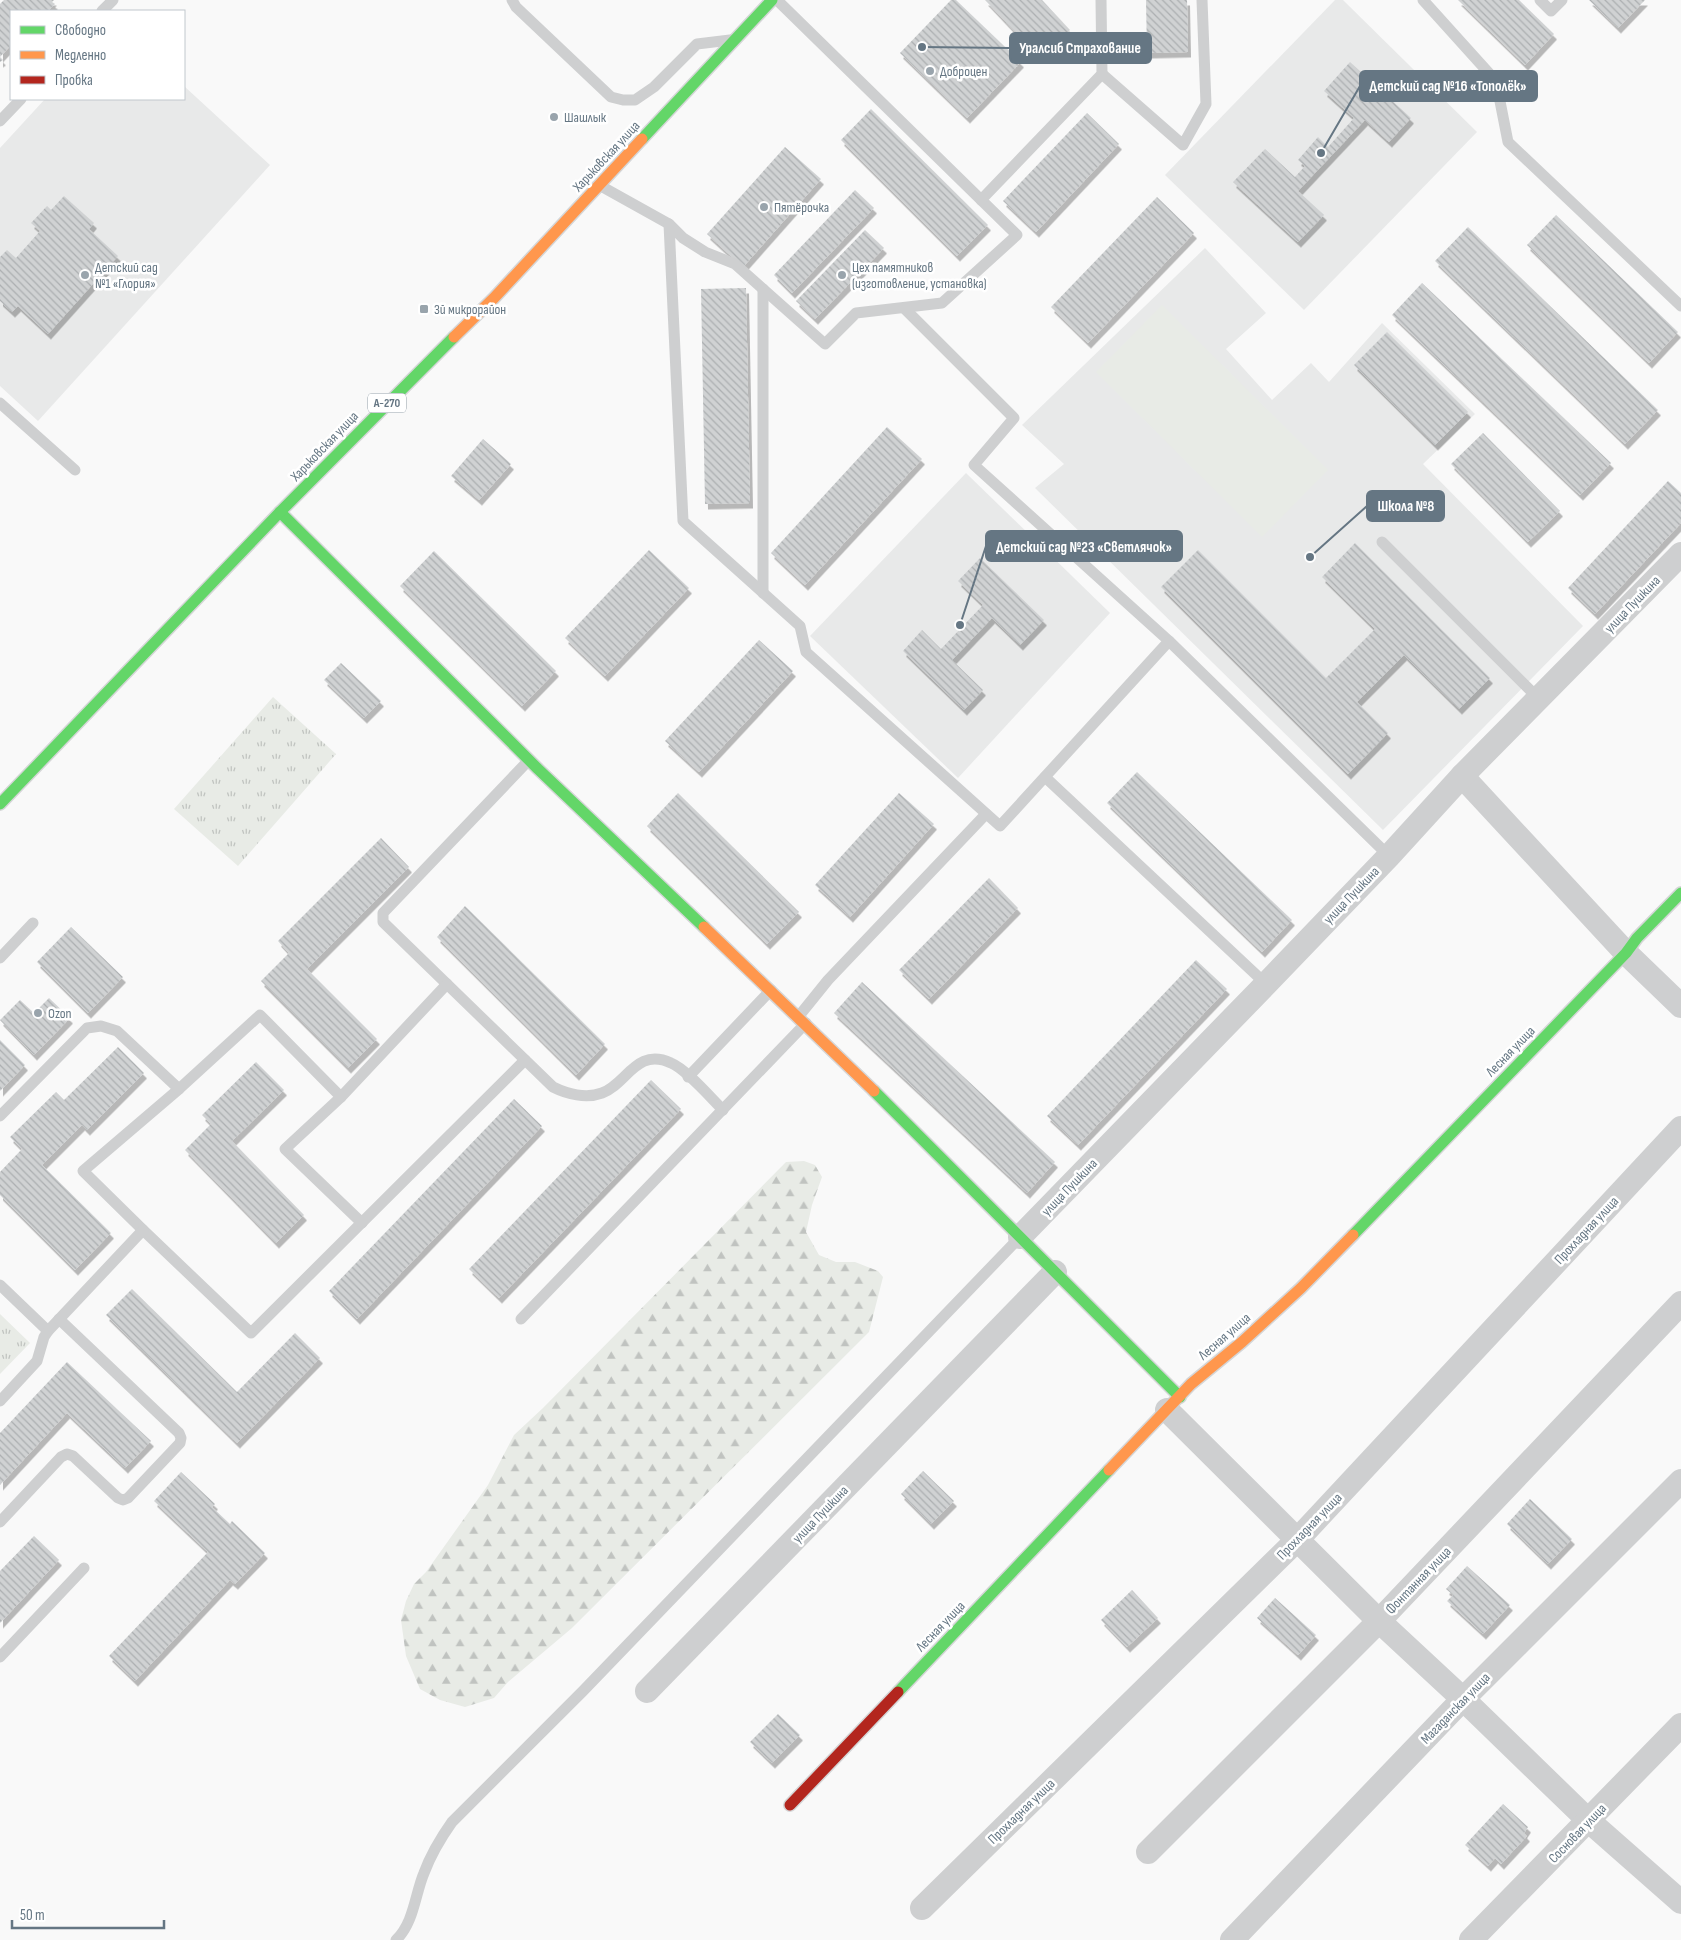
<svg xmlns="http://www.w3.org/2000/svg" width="1681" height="1940" font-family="'Sofia Sans Condensed',sans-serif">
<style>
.built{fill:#e8e9e9}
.forest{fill:url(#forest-firs)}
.park{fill:url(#park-tufts)}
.pitch{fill:#e8ebe6}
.building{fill:url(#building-back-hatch);filter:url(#shadow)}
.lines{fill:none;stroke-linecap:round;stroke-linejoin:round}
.fast-casing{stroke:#d5d6d7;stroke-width:14}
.slow-casing{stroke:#d5d6d7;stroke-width:14}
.jam-casing{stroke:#d5d6d7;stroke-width:14}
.lane{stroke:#cecfd0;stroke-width:11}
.street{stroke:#cecfd0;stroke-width:24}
.fast{stroke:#63d668;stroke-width:11}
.slow{stroke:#ff974d;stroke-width:11}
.jam{stroke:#b3261e;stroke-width:11}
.poi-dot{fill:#99a4ac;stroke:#fff;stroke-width:2}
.labels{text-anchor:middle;stroke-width:5;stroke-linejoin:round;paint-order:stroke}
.shield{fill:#fff;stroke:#939fa8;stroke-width:1}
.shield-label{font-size:12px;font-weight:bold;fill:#657683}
.poi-label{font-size:14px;fill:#657683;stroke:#fff;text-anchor:start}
.street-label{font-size:14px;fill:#657683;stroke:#fff}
.leader{fill:none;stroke:#657683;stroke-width:2}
.callout-dot{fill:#657683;stroke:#fff;stroke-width:2}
.callout{fill:#657683;stroke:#657683;stroke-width:2}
.callout-label{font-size:15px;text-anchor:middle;font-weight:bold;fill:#fff}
</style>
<defs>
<pattern id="forest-firs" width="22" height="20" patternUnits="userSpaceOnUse" patternTransform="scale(1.25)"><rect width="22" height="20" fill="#e8ebe6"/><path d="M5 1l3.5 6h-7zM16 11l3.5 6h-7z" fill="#c0c3c0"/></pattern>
<pattern id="park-tufts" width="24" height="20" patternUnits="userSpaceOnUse" patternTransform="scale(1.25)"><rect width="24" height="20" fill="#e8ebe6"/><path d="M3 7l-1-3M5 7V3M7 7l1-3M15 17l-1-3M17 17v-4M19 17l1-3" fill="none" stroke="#c0c3c0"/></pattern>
<pattern id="building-back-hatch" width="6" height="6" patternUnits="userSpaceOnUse" patternTransform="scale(1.25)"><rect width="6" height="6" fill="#d0d2d3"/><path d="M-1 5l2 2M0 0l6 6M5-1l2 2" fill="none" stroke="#acafb1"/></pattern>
<filter id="shadow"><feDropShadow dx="3" dy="5.5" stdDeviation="0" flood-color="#0004"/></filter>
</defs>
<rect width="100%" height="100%" fill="#f9f9f9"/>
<!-- built -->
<g class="built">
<path d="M1335 0H1343L1477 132 1304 310 1165 175Z"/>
<path d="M184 86 270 165 38 421 0 386V148L45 99H184Z"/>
<path d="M1205 248 1266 313 1226 349 1272 400 1311 363 1329 382 1382 323 1475 414 1423 464 1583 626 1383 830 1035 488 1064 464 1022 425Z"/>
<path d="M966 473 1110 613 958 778 810 636Z"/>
</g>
<!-- forest -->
<path class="forest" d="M804 1161 815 1165 822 1177 812 1205 806 1232 819 1255 836 1262H855L878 1271 883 1277 869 1332 572 1628 508 1682 494 1698 465 1707 440 1700 420 1689 406 1656 401 1620 406 1601 414 1584 426 1572 488 1485 514 1435 543 1408 786 1162Z"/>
<!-- park -->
<g class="park">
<path d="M273 697 336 754 238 866 174 809Z"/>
<path d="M0 1314 30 1343 0 1374Z"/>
</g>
<!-- pitch -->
<path class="pitch" d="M1162 305 1328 470 1262 537 1096 372Z"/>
<!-- building -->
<g class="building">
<path d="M4 0H54L52 2 55 4 48 11H11V45L0 57 3 60 0 62V4Z"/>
<path d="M951 0H956L1021 62 967 118 900 53Z"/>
<path d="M985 0H1042L1070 30 1040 58Z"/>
<path d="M1146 0H1187L1188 52 1147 53Z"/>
<path d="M1458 0H1519L1554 34 1525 65Z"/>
<path d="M1589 0H1645L1618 28Z"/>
<path d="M1350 62 1411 118 1389 142 1365 120 1298 191 1324 215 1298 242 1233 182 1265 149 1295 177 1305 166 1298 160 1318 137 1328 147 1354 118 1324 91Z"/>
<path d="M871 109 988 225 957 256 841 140Z"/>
<path d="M1087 113 1119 144 1036 232 1003 201Z"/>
<path d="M785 147 821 179 743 267 707 234Z"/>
<path d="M855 190 874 208 792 293 774 275Z"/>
<path d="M64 196 94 223 89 229 118 256 48 334 18 306 12 312 0 301V257L7 250 16 258 40 231 31 223 47 206 51 210Z"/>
<path d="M1157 197 1194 233 1088 343 1051 307Z"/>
<path d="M1556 215 1678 332 1649 363 1527 245Z"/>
<path d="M1468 227 1658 410 1625 444 1435 261Z"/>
<path d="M865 230 884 248 815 319 796 301Z"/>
<path d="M1422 283 1611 463 1580 495 1392 315Z"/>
<path d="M746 288 750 503 705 504 701 289Z"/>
<path d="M1387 332 1468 412 1435 445 1354 365Z"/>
<path d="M887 427 922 459 805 585 771 553Z"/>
<path d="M1483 433 1560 511 1528 542 1451 464Z"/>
<path d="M483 439 511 464 479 500 451 476Z"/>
<path d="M1668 481 1681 493V523L1595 614 1568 588Z"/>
<path d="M1355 543 1490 678 1459 709 1404 655 1357 702 1388 733 1348 774 1161 587 1198 550 1326 678 1375 629 1322 577Z"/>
<path d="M649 550 689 588 605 676 565 638Z"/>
<path d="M434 551 556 671 522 706 400 586Z"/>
<path d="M980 558 1044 620 1020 645 992 618 952 660 983 690 964 710 903 651 922 630 941 649 983 605 958 581Z"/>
<path d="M759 640 793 671 699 772 665 741Z"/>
<path d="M341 663 381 701 364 718 324 680Z"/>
<path d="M1137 772 1292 920 1262 952 1107 803Z"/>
<path d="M678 793 799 912 767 944 647 826Z"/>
<path d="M899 793 934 824 850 917 815 885Z"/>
<path d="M381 838 409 867 307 969 377 1039 348 1068 261 981 289 953 278 941Z"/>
<path d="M989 878 1018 908 929 999 899 970Z"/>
<path d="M465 906 605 1044 576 1075 437 937Z"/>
<path d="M71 927 123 977 88 1013 37 962Z"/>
<path d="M1196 960 1227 989 1078 1145 1047 1116Z"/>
<path d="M862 982 1055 1162 1027 1193 834 1013Z"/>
<path d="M49 998 70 1018 34 1055 0 1020 20 1000 34 1013Z"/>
<path d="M0 1040 25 1065 0 1091Z"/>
<path d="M118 1047 144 1073 87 1130 82 1125 42 1165 111 1233 75 1270 0 1195V1172L22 1149 10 1137 56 1092 64 1100Z"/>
<path d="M256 1062 284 1090 232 1141 304 1215 276 1243 185 1150 211 1124 202 1115Z"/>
<path d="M651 1080 681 1109 499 1298 469 1269Z"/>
<path d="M514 1099 542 1126 357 1319 329 1291Z"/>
<path d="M132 1289 237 1392 295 1333 320 1358 237 1443 106 1315Z"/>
<path d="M67 1362 151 1441 125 1468 67 1413 0 1485V1433Z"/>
<path d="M923 1471 954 1501 931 1524 901 1494Z"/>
<path d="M181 1472 215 1504 212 1507 230 1524 232 1521 265 1553 235 1584 230 1580 135 1681 109 1656 208 1552 154 1501Z"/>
<path d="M1530 1499 1572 1539 1548 1564 1507 1524Z"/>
<path d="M34 1536 59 1560 0 1623V1571Z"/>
<path d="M1467 1566 1510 1605 1483 1634 1447 1601 1453 1595 1446 1589Z"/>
<path d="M1132 1590 1158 1618 1127 1647 1101 1620Z"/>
<path d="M1275 1598 1316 1635 1298 1655 1257 1618Z"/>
<path d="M778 1714 800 1735 772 1763 750 1742Z"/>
<path d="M1503 1804 1528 1827 1524 1833 1527 1836 1501 1864 1495 1858 1488 1866 1465 1845Z"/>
</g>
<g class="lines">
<defs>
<g id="fast">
<path d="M642 139 772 0"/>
<path d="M280 512 538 769 704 927"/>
<path d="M0 804 280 512 454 337"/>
<path d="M874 1091 1180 1397"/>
<path d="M1353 1235 1626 953 1637 938 1681 893"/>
<path d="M898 1692 1109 1470"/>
</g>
<g id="slow">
<path d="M454 337 494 298 642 139"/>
<path d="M704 927 874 1091"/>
<path d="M1109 1470 1191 1384 1242 1342 1301 1288 1353 1235"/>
</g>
<path id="jam" d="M790 1805 898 1692"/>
</defs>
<!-- fast casing -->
<use href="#fast" class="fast-casing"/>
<!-- slow casing -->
<use href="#slow" class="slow-casing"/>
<!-- jam casing -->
<use href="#jam" class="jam-casing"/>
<!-- lane -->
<g class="lane">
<path d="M512 0 516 7 611 97 623 100H635L654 87 697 44 730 40"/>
<path d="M1423 0 1496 81 1508 142 1681 306"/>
<path d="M1540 0 1551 11 1562 0"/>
<path d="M102 11 113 0"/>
<path d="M1102 74 1183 145 1206 104 1202 0"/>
<path d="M0 121 21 99"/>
<path d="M599 185 669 224 683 238 705 252 735 264 825 344 856 313 942 303 1017 235 777 0"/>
<path d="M981 200 1102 74 1101 0"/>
<path d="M669 224 683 521 800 626 806 652 1000 826 1169 641 974 465 1014 418 904 308"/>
<path d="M763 289V593"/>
<path d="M0 403 75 470"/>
<path d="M1382 542 1539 699"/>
<path d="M1169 641 1389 856"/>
<path d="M529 760 383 913V922L553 1087C567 1094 586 1099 602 1093 627 1084 636 1047 671 1063 686 1069 710 1097 723 1110"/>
<path d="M1045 777 1266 984"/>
<path d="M0 958 33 923"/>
<path d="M799 1016 828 980 986 814"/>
<path d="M688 1077 771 990"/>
<path d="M341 1097 260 1015 179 1089 83 1171 143 1230 251 1333 525 1060"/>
<path d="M0 1116 87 1028 101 1026 117 1031 179 1089"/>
<path d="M362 1223 285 1149 341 1097 447 984"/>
<path d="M0 1285 48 1331"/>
<path d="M521 1319 806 1023"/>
<path d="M0 1401 37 1361 44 1337 48 1331 143 1230"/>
<path d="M0 1522 61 1457 67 1454 73 1456 118 1498 123 1500 128 1498 180 1443 181 1438 179 1433 59 1319"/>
<path d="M0 1657 84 1568"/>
<path d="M396 1940C414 1923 415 1894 424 1873 431 1854 440 1839 452 1822L583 1691 1020 1237"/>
</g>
<!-- street -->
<g class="street">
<path d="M1462 776 1626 953 1681 1006"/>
<path d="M1020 1237 1266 984 1389 856 1462 776 1681 554"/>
<path d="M1167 1410 1379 1621 1463 1699 1589 1821 1681 1902"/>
<path d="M647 1691 1055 1272"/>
<path d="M1148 1852 1379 1621 1681 1303"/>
<path d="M922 1908 1297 1540 1681 1128"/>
<path d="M1232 1940 1463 1699 1681 1481"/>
<path d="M1471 1940 1681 1725"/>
</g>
<!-- fast -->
<use href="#fast" class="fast"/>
<!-- slow -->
<use href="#slow" class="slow"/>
<!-- jam -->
<use href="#jam" class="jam"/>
</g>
<!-- markers -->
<g class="poi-dot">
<circle cx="930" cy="71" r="5"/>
<circle cx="554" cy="117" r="5"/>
<circle cx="764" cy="207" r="5"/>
<circle cx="85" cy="275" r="5"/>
<circle cx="842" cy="275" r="5"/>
<rect x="419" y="304" width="10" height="10" rx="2.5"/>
<circle cx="38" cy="1013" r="5"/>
</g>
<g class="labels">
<!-- shield labels -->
<rect class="shield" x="368" y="393.5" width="38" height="19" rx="4"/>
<g class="shield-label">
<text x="387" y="407">А-270</text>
</g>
<!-- poi labels -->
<g class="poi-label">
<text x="940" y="76">Доброцен</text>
<text x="564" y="122">Шашлык</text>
<text x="774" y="212">Пятёрочка</text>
<text x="95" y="272">Детский сад<tspan x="95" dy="16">№1 «Глория»</tspan></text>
<text x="852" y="272">Цех памятников<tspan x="852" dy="16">(изготовление, установка)</tspan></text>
<text x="434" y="314">3й микрорайон</text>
<text x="48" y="1018">Ozon</text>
</g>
<!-- street labels -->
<g class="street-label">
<text transform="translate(606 156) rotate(-47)" y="5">Харьковская улица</text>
<text transform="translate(324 446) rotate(-46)" y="5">Харьковская улица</text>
<text transform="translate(1632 604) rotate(-46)" y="5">улица Пушкина</text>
<text transform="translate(1351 895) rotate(-46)" y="5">улица Пушкина</text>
<text transform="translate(1510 1051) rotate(-46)" y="5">Лесная улица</text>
<text transform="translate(1069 1187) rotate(-46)" y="5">улица Пушкина</text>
<text transform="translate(1586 1230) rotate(-47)" y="5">Прохладная улица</text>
<text transform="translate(1224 1336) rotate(-41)" y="5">Лесная улица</text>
<text transform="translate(820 1514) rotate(-46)" y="5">улица Пушкина</text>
<text transform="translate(1309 1526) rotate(-46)" y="5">Прохладная улица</text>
<text transform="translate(1418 1580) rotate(-46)" y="5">Фонтанная улица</text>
<text transform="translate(940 1626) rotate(-46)" y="5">Лесная улица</text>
<text transform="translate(1455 1708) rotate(-46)" y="5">Магаданская улица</text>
<text transform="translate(1021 1811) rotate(-44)" y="5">Прохладная улица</text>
<text transform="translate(1577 1833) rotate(-46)" y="5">Сосновая улица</text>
</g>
</g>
<!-- callouts -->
<path class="leader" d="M922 47L1010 48M1321 153L1360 86M1310 557L1367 506M960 625L986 546"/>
<g class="callout-dot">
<circle cx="922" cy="47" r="5"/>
<circle cx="1321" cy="153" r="5"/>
<circle cx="1310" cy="557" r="5"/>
<circle cx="960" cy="625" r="5"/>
</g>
<g class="callout">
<rect x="1010" y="33" width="141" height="30" rx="5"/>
<rect x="1360" y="71" width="177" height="30" rx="5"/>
<rect x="1367" y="491" width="77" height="30" rx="5"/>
<rect x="986" y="531" width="196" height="30" rx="5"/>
</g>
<g class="callout-label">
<text x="1080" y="53">Уралсиб Страхование</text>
<text x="1448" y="91">Детский сад №16 «Тополёк»</text>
<text x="1406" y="511">Школа №8</text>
<text x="1084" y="552">Детский сад №23 «Светлячок»</text>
</g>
<!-- legend -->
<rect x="10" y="10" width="175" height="90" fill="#ffffff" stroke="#c1c8cd"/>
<rect x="20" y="26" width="25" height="8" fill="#63d668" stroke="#c1c8cd"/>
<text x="55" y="35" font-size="15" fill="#657683">Свободно</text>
<rect x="20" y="51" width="25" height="8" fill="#ff974d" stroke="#c1c8cd"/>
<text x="55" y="60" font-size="15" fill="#657683">Медленно</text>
<rect x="20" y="76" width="25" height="8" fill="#b3261e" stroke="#c1c8cd"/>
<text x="55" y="85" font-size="15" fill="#657683">Пробка</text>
<!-- scale -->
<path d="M12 1920v8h152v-8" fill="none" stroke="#657683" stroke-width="2.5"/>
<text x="20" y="1920" font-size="15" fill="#657683" stroke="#ffffff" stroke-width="4" paint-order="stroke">50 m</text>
</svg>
